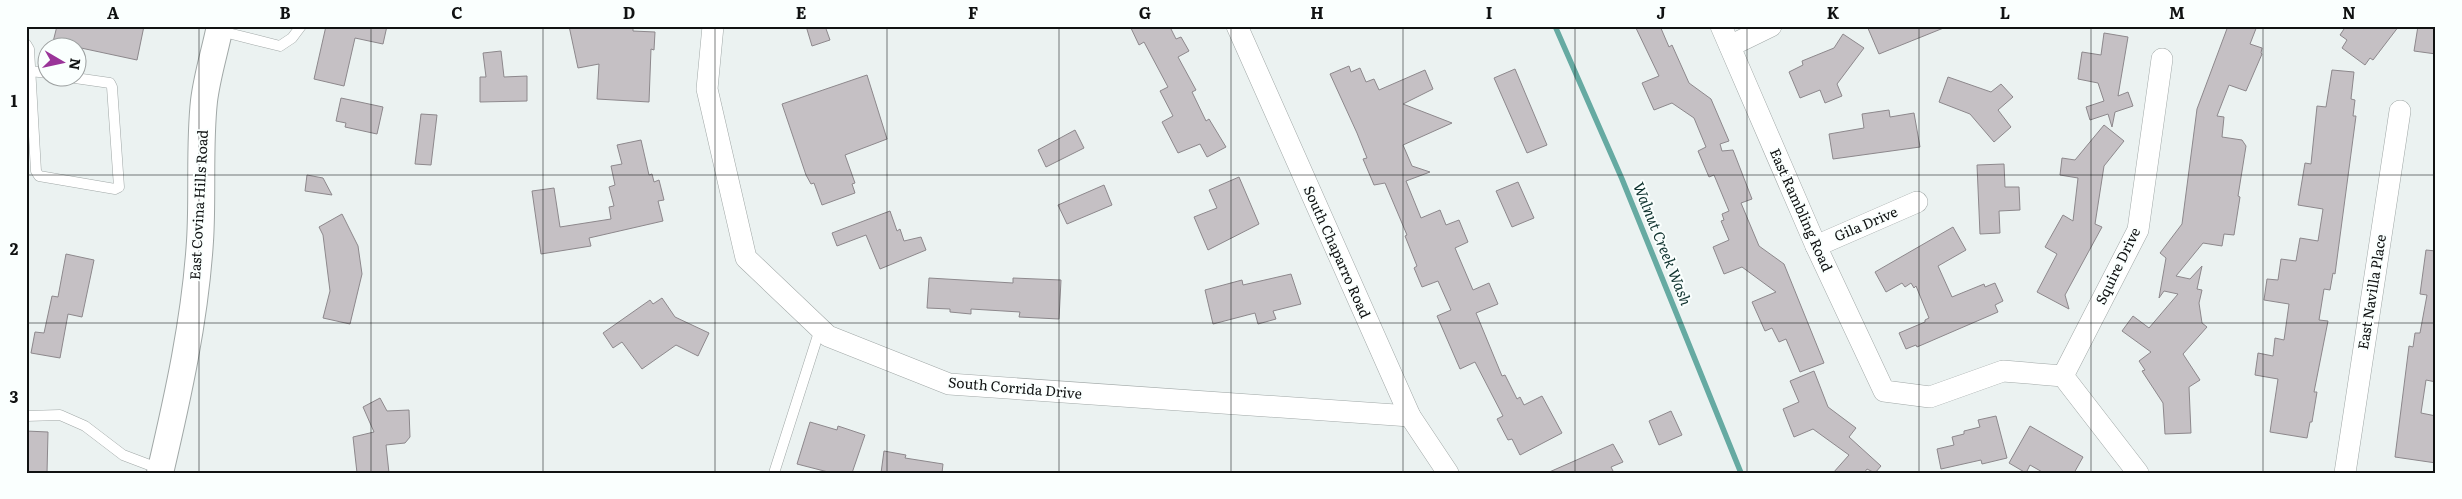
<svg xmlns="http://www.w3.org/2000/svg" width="2462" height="499" font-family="Literata,serif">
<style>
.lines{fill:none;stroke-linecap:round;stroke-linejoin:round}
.stream{stroke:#66aaa2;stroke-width:5.5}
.building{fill:#c5c0c4;stroke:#8d888c}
.service-casing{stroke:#a1a8a7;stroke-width:11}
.minor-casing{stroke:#a1a8a7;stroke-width:22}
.tertiary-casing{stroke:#a1a8a7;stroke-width:28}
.service{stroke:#fff;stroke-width:10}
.minor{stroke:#fff;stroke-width:21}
.tertiary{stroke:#fff;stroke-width:26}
.grid{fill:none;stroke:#101212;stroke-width:1;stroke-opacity:0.55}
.labels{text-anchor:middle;stroke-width:4;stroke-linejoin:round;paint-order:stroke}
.street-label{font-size:14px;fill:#101212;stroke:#fafffe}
.water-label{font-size:15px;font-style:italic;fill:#10332f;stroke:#fafffe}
.neatline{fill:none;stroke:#101212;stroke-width:2}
.grid-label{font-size:16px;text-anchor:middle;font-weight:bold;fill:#101212}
</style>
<rect width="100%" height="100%" fill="#ebf2f1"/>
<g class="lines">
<!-- stream -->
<path class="stream" d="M1555 26 1622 179 1741 473"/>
</g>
<!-- building -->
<g class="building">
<path d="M57 26H144L137 60 53 42Z"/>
<path d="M326 26H387L383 44 355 38 344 86 314 79Z"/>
<path d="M569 26H633V31L655 32 654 50 651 49 649 102 597 99 599 64 578 68Z"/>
<path d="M806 26H825L830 40 812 46Z"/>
<path d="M1130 26H1176L1171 29 1176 39 1181 37 1189 51 1178 57 1196 90 1192 92 1206 121 1209 119 1226 147 1207 157 1200 144 1178 153 1162 122 1173 116 1160 91 1168 87 1144 42 1139 45Z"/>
<path d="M1635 26H1660L1669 47 1672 45 1689 83 1711 99 1729 141 1720 144 1722 151 1733 150 1752 199 1741 203 1759 246 1784 264 1824 363 1800 372 1786 339 1779 342 1772 328 1765 331 1752 302 1776 292 1742 267 1724 274 1713 247 1729 240 1721 221 1724 220 1722 214 1729 211 1714 175 1709 177 1698 151 1706 147 1694 118 1672 103 1654 110 1642 83 1659 76Z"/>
<path d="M1867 26H1946V27L1879 54Z"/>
<path d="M2228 26H2257L2250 44 2262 48 2261 53 2262 54 2246 91 2229 85 2217 116 2224 117 2222 137 2242 140 2246 146 2238 196 2240 197 2234 235 2224 234 2222 246 2203 243 2176 276 2190 279 2202 266 2197 289 2202 290 2199 303 2202 323 2207 327 2183 354 2200 380 2189 387 2191 433 2165 434 2163 403 2142 371 2145 370 2139 361 2151 352 2122 331 2133 316 2149 328 2178 294 2164 291 2159 298 2166 258 2160 253 2182 224 2197 109Z"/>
<path d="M2346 26H2399L2373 60 2370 58 2365 65 2342 48 2347 40 2340 35Z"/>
<path d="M2418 26H2436V54L2414 51Z"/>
<path d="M2104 33 2128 37 2118 96 2128 92 2133 106 2115 112 2112 127 2108 114 2090 120 2086 107 2104 101 2098 83 2078 79 2082 52 2101 55Z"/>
<path d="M1843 34 1864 48 1837 84 1842 96 1825 103 1820 90 1800 98 1789 72 1803 65 1802 61 1834 48Z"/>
<path d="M501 51 504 77 527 76V101L480 102V77H486L483 53Z"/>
<path d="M1349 66 1351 72 1360 68 1366 82 1374 79 1379 90 1425 70 1433 89 1403 104 1452 123 1403 145 1412 166 1430 172 1406 181 1421 218 1440 210 1446 225 1459 220 1468 242 1455 248 1473 290 1489 283 1498 304 1476 313 1502 376 1505 375 1517 399 1520 397 1524 405 1542 396 1562 433 1520 455 1512 439 1508 440 1497 419 1503 416 1475 362 1460 369 1437 316 1451 310 1438 281 1422 287 1414 268 1417 266 1405 236 1407 235 1385 183 1374 185 1363 159 1367 158 1357 133 1330 74Z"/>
<path d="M1515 69 1547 145 1527 153 1494 78Z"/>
<path d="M2332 70 2354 72 2351 99 2355 100 2353 116H2356L2335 274 2333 273 2330 290 2324 289 2319 320 2328 321 2314 392H2317L2312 422H2310L2307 438 2270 432 2278 379 2255 375 2258 353 2273 356 2275 338 2284 340 2289 304 2264 300 2267 279 2278 280 2281 259 2296 261 2300 238 2318 241 2323 209 2298 205 2305 163 2311 164 2317 106 2326 107Z"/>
<path d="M867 75 887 139 845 155 855 183 852 184 855 193 822 205 814 183 811 184 806 175 782 104Z"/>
<path d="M1948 77 1991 92 2001 84 2013 97 1998 110 2011 127 1994 142 1970 114 1939 102Z"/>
<path d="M341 98 383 107 377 134 345 127 346 123 336 121Z"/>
<path d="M1889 110 1890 117 1914 113 1920 147 1833 159 1829 134 1864 128 1862 114Z"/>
<path d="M421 114 437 115 431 165 415 164Z"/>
<path d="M2104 125 2124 141 2104 166 2095 224 2102 227 2065 295 2069 309 2037 292 2057 254 2045 247 2063 215 2073 221 2078 178 2060 175 2062 158 2075 160Z"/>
<path d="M1075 130 1084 148 1046 167 1038 150Z"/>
<path d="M641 140 649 175 652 174 654 182 659 180 664 200 658 201 663 221 589 238 591 246 541 254 532 191 554 188 560 227 611 219 609 207 614 206 609 187 615 185 611 166 622 164 617 145Z"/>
<path d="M2004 164 2005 187H2019L2020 210 1999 211 2000 233 1980 234 1977 165Z"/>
<path d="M307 175 323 178 332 195 305 191Z"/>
<path d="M1239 177 1259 224 1208 250 1194 217 1217 208 1209 190Z"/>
<path d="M1518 182 1534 218 1512 227 1496 191Z"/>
<path d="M1104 185 1112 205 1067 224 1058 205Z"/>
<path d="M890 211 897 231 900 229 904 241 921 237 926 250 880 269 866 235 837 246 832 233Z"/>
<path d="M342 214 358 246 362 274 350 324 323 318 330 291 323 235 319 227Z"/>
<path d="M1953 227 1966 250 1938 266 1952 297 1984 284 1985 287 1995 283 2003 301 1995 305 1998 312 1917 347 1916 345 1906 349 1899 333 1925 322V320L1929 318 1916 286 1914 288 1911 283 1905 287 1902 283 1886 292 1875 272Z"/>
<path d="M2426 250 2436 251V382L2426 380 2421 413 2436 416V463L2395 457 2409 346 2413 347 2415 333H2420L2427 295 2420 294Z"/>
<path d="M66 254 94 260 82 317 68 314 60 358 31 353 35 332 44 333 52 296 58 297Z"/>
<path d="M1291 274 1301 304 1273 311 1276 319 1258 324 1255 313 1213 324 1205 290 1242 280 1243 285Z"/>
<path d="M929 278 1013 283V278L1061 280 1059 319 1019 317 1020 312 971 309V314L950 312V309L927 308Z"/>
<path d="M662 298 675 317 709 333 698 356 676 345 642 369 622 342 613 348 603 333 650 300 653 304Z"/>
<path d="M1814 371 1828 407 1856 428 1849 437 1881 466 1875 473 1867 469 1864 473H1833L1849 455 1813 429 1794 437 1783 409 1799 402 1790 381Z"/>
<path d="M380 398 387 411 409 410 410 437 405 443 386 445 389 473H357L353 437 374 432 363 407Z"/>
<path d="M1671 411 1682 435 1659 445 1649 421Z"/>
<path d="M1996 416 2007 458 1982 464 1981 460 1941 469 1937 449 1954 445 1952 437 1964 434V431L1980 427 1978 420Z"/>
<path d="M810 422 837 430 838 426 865 435 852 473H832L797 464Z"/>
<path d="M2030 426 2083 457 2074 473H2044L2030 465 2026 473 2009 463Z"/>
<path d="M26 431 48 432 47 473H26Z"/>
<path d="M1613 444 1623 462 1611 467 1614 473H1547Z"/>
<path d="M884 451 906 455 905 458 943 464 942 473H881Z"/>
</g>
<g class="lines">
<defs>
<g id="service">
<path d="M220 31 280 46 292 38 301 26"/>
<path d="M26 44 29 49 36 171 39 176 115 189 119 187 112 87 110 83 75 78"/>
<path d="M30 71 48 73"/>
<path d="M26 416 60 415 85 426 123 455 160 469"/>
<path d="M774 473 820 329"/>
</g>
<g id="minor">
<path d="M713 26 707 89 746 258 828 336 949 384 1410 416"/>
<path d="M1237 26 1410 416 1448 473"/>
<path d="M1721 26 1816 246 1884 391 1930 397 2003 371 2063 376 2138 473"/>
<path d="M1730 46 1771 26"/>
<path d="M1816 246 1917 202"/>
<path d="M2063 376 2138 230 2162 59"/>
<path d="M2345 473 2400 111"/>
</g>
<path id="tertiary" d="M160 473C178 396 195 320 200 241 203 194 199 147 204 101 207 76 215 51 220 26"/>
</defs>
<!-- service casing -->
<use href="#service" class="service-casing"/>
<!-- minor casing -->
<use href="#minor" class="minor-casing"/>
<!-- tertiary casing -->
<use href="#tertiary" class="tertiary-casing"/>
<!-- service -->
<use href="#service" class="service"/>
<!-- minor -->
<use href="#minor" class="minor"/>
<!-- tertiary -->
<use href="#tertiary" class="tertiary"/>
</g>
<!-- grid -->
<path class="grid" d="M199 26V473M371 26V473M543 26V473M715 26V473M887 26V473M1059 26V473M1231 26V473M1403 26V473M1575 26V473M1747 26V473M1919 26V473M2091 26V473M2263 26V473M26 175H2436M26 323H2436"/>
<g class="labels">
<!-- street labels -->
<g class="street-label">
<text transform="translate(199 205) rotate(-87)" y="5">East Covina Hills Road</text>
<text transform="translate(1801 210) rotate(66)" y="5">East Rambling Road</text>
<text transform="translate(1866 224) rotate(-23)" y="5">Gila Drive</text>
<text transform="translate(1337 252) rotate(66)" y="5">South Chaparro Road</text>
<text transform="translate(2118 266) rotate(-64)" y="5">Squire Drive</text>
<text transform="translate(2372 292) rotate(-81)" y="5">East Navilla Place</text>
<text transform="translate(1015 388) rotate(5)" y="5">South Corrida Drive</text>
</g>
<!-- water labels -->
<g class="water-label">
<text transform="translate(1662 244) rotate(68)" y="5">Walnut Creek Wash</text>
</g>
</g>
<!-- border -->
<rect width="2462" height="499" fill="none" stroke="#fafffe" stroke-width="55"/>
<!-- north arrow -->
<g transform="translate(62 62) rotate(99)"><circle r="24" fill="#fafffe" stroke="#9ca0a0"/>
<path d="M0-4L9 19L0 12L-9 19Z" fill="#9a3499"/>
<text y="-8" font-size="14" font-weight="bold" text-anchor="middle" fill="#101212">N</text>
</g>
<rect x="28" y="28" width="2406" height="444" class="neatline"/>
<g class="grid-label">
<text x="113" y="19">A</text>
<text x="285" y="19">B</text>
<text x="457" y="19">C</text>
<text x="629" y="19">D</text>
<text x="801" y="19">E</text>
<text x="973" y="19">F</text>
<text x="1145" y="19">G</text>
<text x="1317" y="19">H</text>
<text x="1489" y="19">I</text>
<text x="1661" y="19">J</text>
<text x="1833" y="19">K</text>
<text x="2005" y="19">L</text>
<text x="2177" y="19">M</text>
<text x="2349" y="19">N</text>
<text x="14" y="107">1</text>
<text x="14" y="255">2</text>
<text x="14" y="403">3</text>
</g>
</svg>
